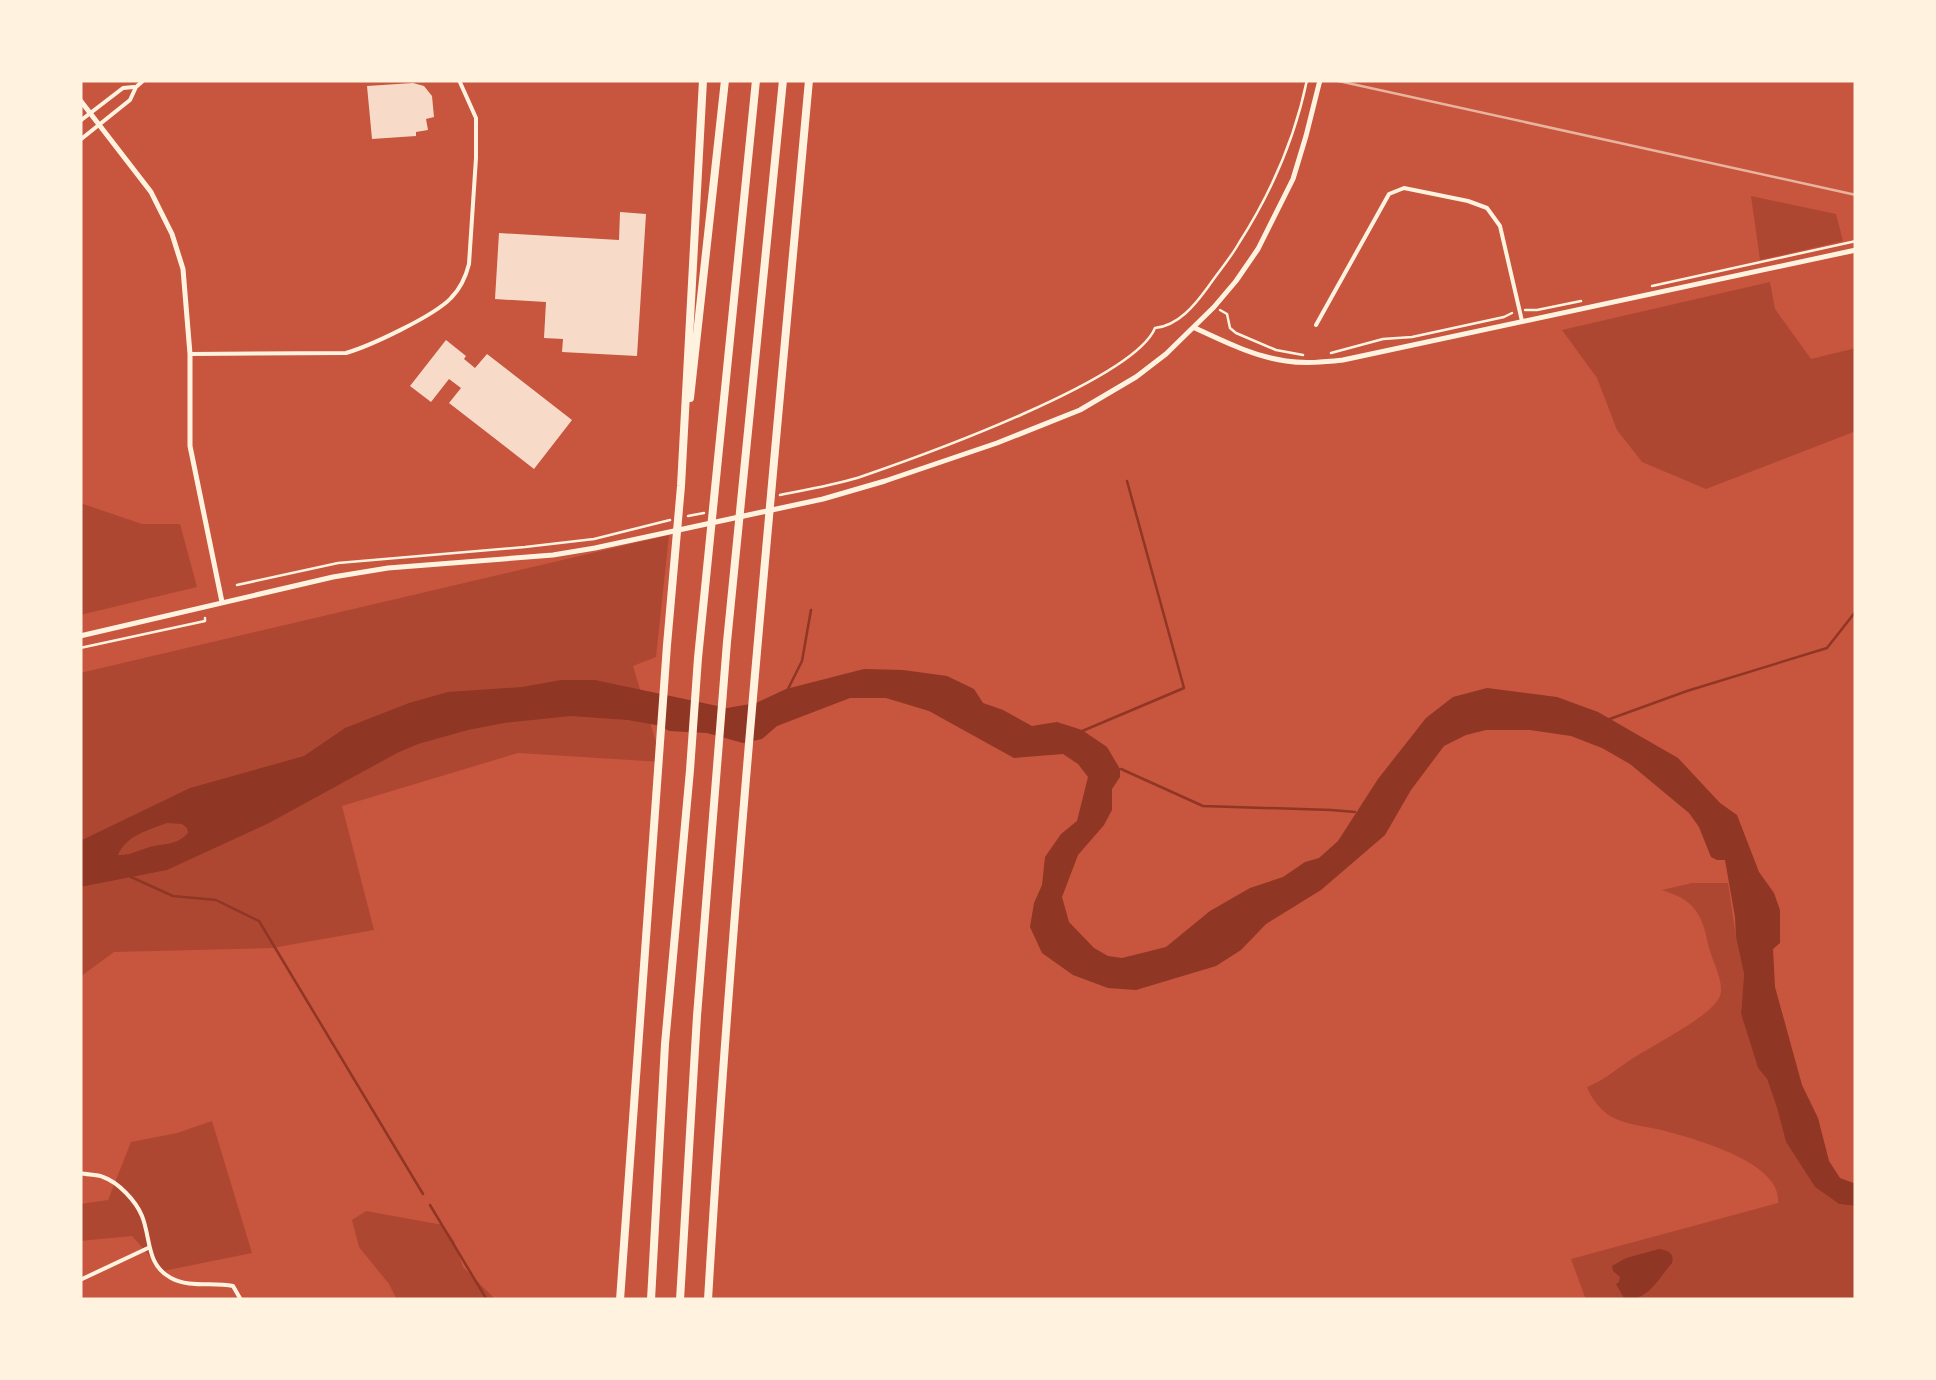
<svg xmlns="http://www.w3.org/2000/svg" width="1936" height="1380" font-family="Overpass,sans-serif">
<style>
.green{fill:#ae4732}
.water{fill:#8f3625;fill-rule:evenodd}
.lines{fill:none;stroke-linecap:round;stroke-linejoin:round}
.stream{stroke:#8f3625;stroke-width:2.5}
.building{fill:#f7dbc8}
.path{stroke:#fff3e0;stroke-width:2.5}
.minor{stroke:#fff3e0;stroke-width:4}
.tertiary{stroke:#fff3e0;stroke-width:5}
.secondary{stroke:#fff3e0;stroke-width:5}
.motorway{stroke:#fff3e0;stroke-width:8}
.rail{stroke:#e9b49f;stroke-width:2.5}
</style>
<rect width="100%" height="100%" fill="#c8553d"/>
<!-- green -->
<g class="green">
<path d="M1751 196 1836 214 1843 241 1760 260Z"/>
<path d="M1770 282 1775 309 1811 359 1856 348V431L1706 489 1642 462 1617 430 1597 378 1562 330Z"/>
<path d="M80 503 142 524H180L197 587 80 615Z"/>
<path d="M669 535 656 657 633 666 662 762 518 753 342 806 374 930 272 948 114 952 80 977V673Z"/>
<path d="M1692 883H1728L1736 937 1744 974 1741 1014 1758 1068 1767 1079 1777 1108 1786 1142 1815 1187 1839 1204 1856 1206V1300H1586L1571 1259 1778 1203C1783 1163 1696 1139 1665 1131 1647 1126 1629 1126 1612 1117 1601 1111 1591 1098 1587 1087 1604 1080 1611 1073 1626 1063 1646 1048 1711 1018 1720 996 1725 982 1711 959 1708 944 1702 913 1694 900 1662 890Z"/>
<path d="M212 1121 252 1253 163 1271 132 1236 80 1241V1204L108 1200 131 1142 177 1133Z"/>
<path d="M366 1211 443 1225 454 1241 463 1267 496 1300H397L389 1284 359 1247 352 1220Z"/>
</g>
<!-- water -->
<g class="water">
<path d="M864 669 903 670 947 676 974 689 983 703 1003 710 1032 726 1057 722 1082 730 1107 747 1120 769V777L1112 789V810L1104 825 1078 855 1062 897 1069 922 1094 948 1108 956 1122 958 1166 947 1210 911 1250 888 1283 877 1305 862 1319 858 1338 841 1378 779 1426 718 1453 697 1487 688 1557 697 1598 712 1678 758 1720 803 1737 815 1759 872 1774 893 1780 910V943L1773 949 1775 987 1802 1085 1818 1118 1829 1161 1840 1178 1856 1184V1206L1839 1204 1815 1187 1786 1142 1777 1108 1767 1079 1758 1068 1741 1014 1744 974 1736 937 1735 917 1725 860H1717L1711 857 1699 827 1689 813 1630 764 1602 748 1571 736 1530 730H1486L1466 735 1444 746 1411 790 1385 835 1321 890 1266 924 1241 950 1216 966 1136 990 1108 988 1073 975 1042 953 1030 927 1034 903 1042 885 1045 857 1061 834 1077 821 1088 777 1078 764 1063 754 1014 758 929 711 886 698H850L777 726 762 739 743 743 707 733 669 731 661 726 628 720 571 716 504 723 468 730 418 744 397 753 269 823 167 870 80 887V841L190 788 304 756 345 728 409 703 448 692 522 687 561 680H595L727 708 756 703 786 689ZM167 823 182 824 187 828 188 833C176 846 165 843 150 847 138 850 130 856 118 855 126 836 148 830 167 823Z"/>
<path d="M1659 1249C1667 1250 1675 1253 1672 1263 1658 1279 1649 1300 1625 1300L1616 1284 1619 1282 1620 1277 1613 1271 1612 1266 1626 1258Z"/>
</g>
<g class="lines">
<!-- stream -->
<g class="stream">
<path d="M788 689 802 661 811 610"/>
<path d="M1607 720 1687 691 1827 648 1856 611"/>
<path d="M1080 732 1184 688 1127 481"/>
<path d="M1121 769 1203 806 1331 810 1355 812"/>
<path d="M131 877 173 896 216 900 259 921 423 1194"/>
<path d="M430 1205 487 1300"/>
</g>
</g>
<!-- building -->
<g class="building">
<path d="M413 83 424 86 432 96 434 117 426 119 428 130 416 132V136L372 139 367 86Z"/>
<path d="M620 212 646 214 637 356 562 352 563 339 544 338 546 302 495 299 499 233 619 240Z"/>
<path d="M446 340 466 356 464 359 475 368 487 354 572 420 534 469 449 403 461 388 449 379 431 402 410 386Z"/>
</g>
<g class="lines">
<!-- path -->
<g class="path">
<path d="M1652 286 1856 241"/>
<path d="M1220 310 1227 314 1230 328 1236 333 1276 350 1303 355"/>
<path d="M1525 310H1537L1581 301"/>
<path d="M1331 353 1383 339 1412 337 1504 317 1512 313"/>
<path d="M780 495C808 489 837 485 863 476 921 456 1134 380 1155 328 1178 326 1195 305 1208 287 1218 272 1230 259 1239 243 1271 193 1295 138 1307 80"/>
<path d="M688 516 704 513"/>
<path d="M237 585 338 563 525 547 594 539 670 520"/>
<path d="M80 648 205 621V618"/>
</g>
<!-- minor -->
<g class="minor">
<path d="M80 121 123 88 134 87"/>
<path d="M80 140 130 100 136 87 144 80"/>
<path d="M1316 325 1389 194 1404 188 1468 201 1487 208 1500 226 1522 321"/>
<path d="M190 354 346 353C370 346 434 316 451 298 460 289 466 276 469 264L476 158V118L459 80"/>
<path d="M80 1173C87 1175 97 1174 103 1177 118 1182 136 1201 142 1216 151 1238 146 1265 171 1278 189 1288 213 1282 233 1286L241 1300"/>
<path d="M80 1280 148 1248"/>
</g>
<!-- tertiary -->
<g class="tertiary">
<path d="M80 100 151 192 172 234 183 269 190 354V446L222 602"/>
<path d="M1195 328C1223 341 1255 357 1286 361 1305 364 1324 362 1343 360L1856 250"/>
</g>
<!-- secondary -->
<path class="secondary" d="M80 636 333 577 388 568 553 555 595 548 823 499 885 481 997 443 1080 410 1136 377 1166 354 1214 307 1236 281 1258 249 1293 179 1306 136 1320 80"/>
<!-- motorway -->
<g class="motorway">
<path d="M690 398 725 80"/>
<path d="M620 1300 667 645 681 486 703 80"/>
<path d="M651 1300 665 1044 690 770 698 658 756 80"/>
<path d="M680 1300 697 1016 727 642 783 80"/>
<path d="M708 1300C732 893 772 486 809 80"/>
</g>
<!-- rail -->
<path class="rail" d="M1334 80 1856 195"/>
</g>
<!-- border -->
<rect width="1936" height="1380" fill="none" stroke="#fff3e0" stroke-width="165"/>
</svg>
